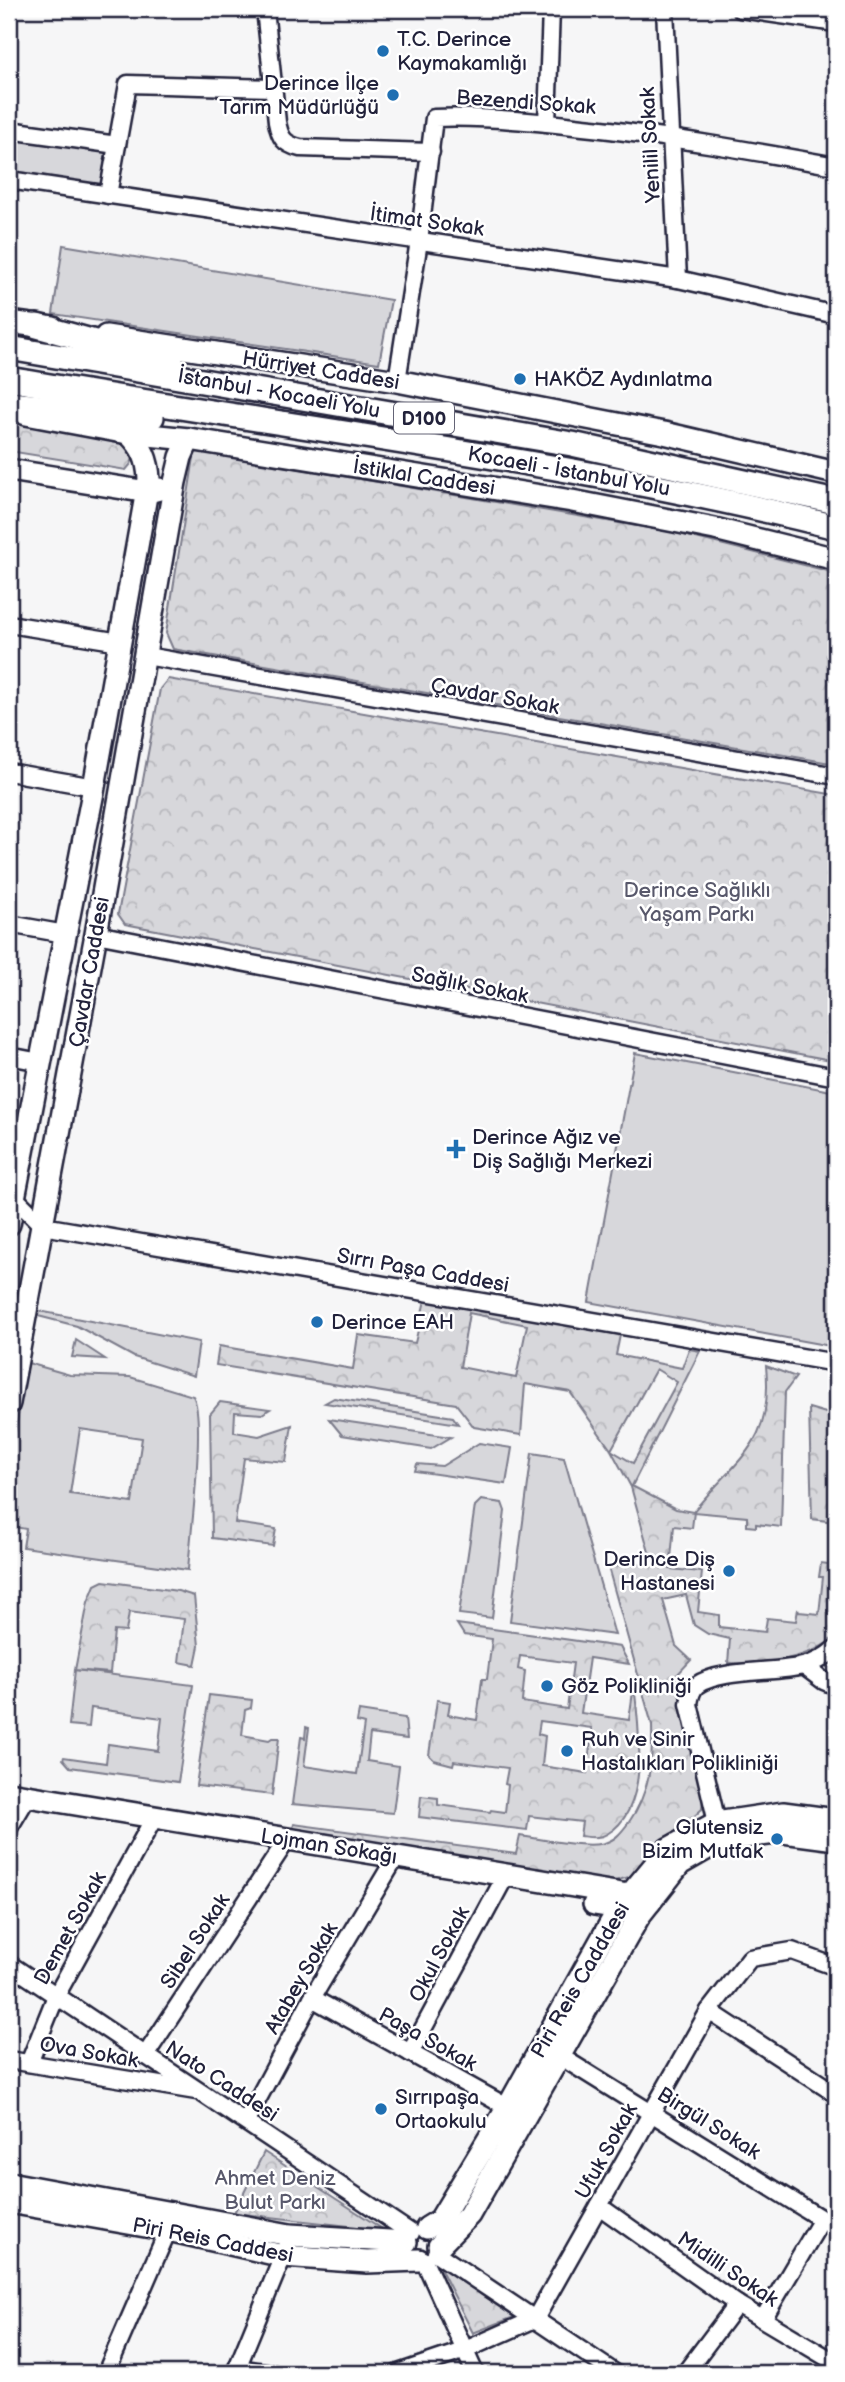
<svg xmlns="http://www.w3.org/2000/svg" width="845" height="2382" font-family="'Balsamiq Sans',sans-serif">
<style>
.green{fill:#d7d7db;stroke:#7c7c8b;stroke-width:2;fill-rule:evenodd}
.forest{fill:url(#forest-crowns);stroke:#7c7c8b;stroke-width:2;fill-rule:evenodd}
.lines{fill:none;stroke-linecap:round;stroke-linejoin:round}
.minor-casing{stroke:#22223b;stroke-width:21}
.major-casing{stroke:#22223b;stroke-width:26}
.highway-casing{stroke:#22223b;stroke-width:28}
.minor{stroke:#fff;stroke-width:16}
.major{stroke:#fff;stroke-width:21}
.highway{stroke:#fff;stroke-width:23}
.poi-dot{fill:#1f6fb2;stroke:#fff;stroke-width:2.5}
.labels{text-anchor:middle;stroke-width:5;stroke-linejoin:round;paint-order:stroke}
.shield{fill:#fff;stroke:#646476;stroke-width:2}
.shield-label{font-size:19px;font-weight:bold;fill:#22223b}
.poi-label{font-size:21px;fill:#22223b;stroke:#fff;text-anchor:start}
.street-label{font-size:21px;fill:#22223b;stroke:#fff}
.park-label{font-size:21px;fill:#58586b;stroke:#fff}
</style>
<defs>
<pattern id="forest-crowns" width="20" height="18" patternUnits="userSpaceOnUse" patternTransform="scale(1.75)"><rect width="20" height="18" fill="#d7d7db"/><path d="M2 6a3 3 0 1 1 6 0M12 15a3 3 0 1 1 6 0" fill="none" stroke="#b8b8bd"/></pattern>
</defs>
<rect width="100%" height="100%" fill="#f6f6f7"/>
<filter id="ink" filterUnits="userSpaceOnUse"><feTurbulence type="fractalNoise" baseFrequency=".0143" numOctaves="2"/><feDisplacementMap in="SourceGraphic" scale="14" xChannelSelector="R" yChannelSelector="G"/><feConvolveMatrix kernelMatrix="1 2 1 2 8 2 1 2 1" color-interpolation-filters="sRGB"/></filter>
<g filter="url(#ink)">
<!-- green -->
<g class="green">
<path d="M9 137 106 152 101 185 9 170Z"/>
<path d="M63 245 391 300 379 363 53 314Z"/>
<path d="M635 1053 836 1092V1347L589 1302Z"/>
<path d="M39 1311 199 1342 194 1376 134 1357 77 1326 38 1316Z"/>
<path d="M76 1340 105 1359 72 1357Z"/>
<path d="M28 1363 70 1375 130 1377 193 1396C206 1417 190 1539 188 1570L23 1547 26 1529 9 1526V1465ZM80 1429 142 1438 132 1503 70 1494Z"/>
<path d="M334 1398 453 1417 458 1424 325 1403Z"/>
<path d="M329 1419 451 1437 431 1449 342 1435Z"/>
<path d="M479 1443 512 1448 506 1484 415 1471 417 1464 442 1466Z"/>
<path d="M532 1453 564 1458 615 1635 510 1621Z"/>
<path d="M481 1500 502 1503 505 1511 492 1618 459 1614 475 1506Z"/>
<path d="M75 1670 193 1685 178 1782 70 1767 63 1759 64 1757 106 1763 108 1744 158 1751 162 1718 91 1708 89 1727 69 1725Z"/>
<path d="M359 1711 405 1718 407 1739 370 1734 367 1761 399 1766 393 1813 292 1804 301 1737 305 1738 306 1727 309 1728 304 1766 357 1774 364 1724 357 1722Z"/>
</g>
<!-- forest -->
<g class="forest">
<path d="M9 422 127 443 134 455 131 464 126 470 9 451Z"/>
<path d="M195 451 672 532 836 573V764L173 649 166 633Z"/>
<path d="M168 679 836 795V1061L125 924 118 914 160 689Z"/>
<path d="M426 1296 620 1335 616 1355 682 1368 689 1349 700 1351 632 1486 676 1509 693 1512C737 1457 774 1446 766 1366L796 1377 785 1392 781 1527 756 1524V1527L747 1526V1517L694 1512 692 1528 674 1526 670 1569 702 1572 698 1612 719 1615V1627L765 1632 767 1618 796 1621 798 1609 799 1612 819 1614 823 1577H819L821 1563 836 1565V1635C813 1660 760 1665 728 1663L730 1639 708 1634 694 1625 686 1595 663 1600 676 1646 691 1660 675 1677 704 1789 702 1809 629 1877 604 1884 292 1832 294 1824 516 1854 520 1836C542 1839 579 1847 600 1844 614 1842 621 1833 629 1822 650 1792 653 1760 652 1725L608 1567 652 1563 631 1487 611 1450 570 1392 525 1384 521 1435 474 1427 456 1404 216 1365 219 1346 353 1369 358 1335 415 1343ZM469 1313 527 1325 516 1378 460 1367ZM656 1369 677 1382 633 1463 611 1450Z"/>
<path d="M220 1402 270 1409 262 1414 235 1412 234 1432 259 1436 292 1425 286 1462 244 1458 235 1523 276 1529 273 1546 212 1538 210 1414Z"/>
<path d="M809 1408 836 1416V1522L812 1519Z"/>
<path d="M103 1581 178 1591 194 1596 199 1646 195 1665 179 1662 184 1619 129 1612 126 1632 114 1631 110 1673 75 1670 88 1602 95 1585Z"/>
<path d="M457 1624 620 1647 629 1664 589 1658 581 1713 629 1720 634 1685C639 1726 651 1809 607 1834 599 1839 589 1837 580 1836L582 1822 529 1816 527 1830 419 1817 421 1796 438 1798V1805L490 1812 491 1810 505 1812 508 1785 505 1784 508 1768 454 1761 453 1765 434 1760 429 1755 437 1700 450 1702 448 1715 477 1720 482 1679H487L492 1639 464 1635ZM520 1656 573 1663 567 1709 522 1702 525 1671 518 1669ZM540 1721 592 1728 587 1773 542 1766 545 1736 538 1734Z"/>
<path d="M209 1695 252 1700 251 1708 245 1710 242 1735 269 1740 272 1738H279L272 1795 196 1786Z"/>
<path d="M264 2152 384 2230 234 2213Z"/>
<path d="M439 2266 514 2317 473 2333Z"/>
</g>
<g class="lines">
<defs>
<g id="minor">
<path d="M265 9 277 122C280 138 284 144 300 148L431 152"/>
<path d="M665 9 678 279"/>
<path d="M740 9 836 23"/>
<path d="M547 123 551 9"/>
<path d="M9 130 117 145"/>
<path d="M9 180 678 279 836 315"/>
<path d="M108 195 128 84 273 88"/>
<path d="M397 381 419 241 434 118C483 116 534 121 583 127 668 136 752 151 836 166"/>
<path d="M9 624 120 642"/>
<path d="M146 656 836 776"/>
<path d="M9 772 94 787"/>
<path d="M9 924 65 934"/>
<path d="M96 934 836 1077"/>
<path d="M9 1056 40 1062"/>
<path d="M9 1196 14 1197 43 1226 836 1363"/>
<path d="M804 1666 824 1681 836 1686"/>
<path d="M9 1828 28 1796"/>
<path d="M719 1831 689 1704C690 1697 691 1690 697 1685 719 1669 776 1673 803 1666 816 1663 827 1656 836 1648"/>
<path d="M9 1964 411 2233"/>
<path d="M312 1998 516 2112"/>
<path d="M709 2011 836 2094"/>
<path d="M410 2053 506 1875"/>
<path d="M558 2055 836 2228"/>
<path d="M145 2056 281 1849"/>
<path d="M9 2060 196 2091"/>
<path d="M29 2063 56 1996 154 1818"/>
<path d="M246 2121 312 1998 396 1857"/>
<path d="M599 2206 737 2304 836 2363"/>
<path d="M436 2253 615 2373"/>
<path d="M424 2260 475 2373"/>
<path d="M763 2319 822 2219"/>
<path d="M237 2368 272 2373"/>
<path d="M106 2373 168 2230"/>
<path d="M235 2373 283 2256 290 2235"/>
<path d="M398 2373 463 2351 535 2319 709 2011 750 1958 792 1951 836 1967"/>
<path d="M685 2373 737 2304"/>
</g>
<g id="major">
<path d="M9 322 53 328"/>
<path d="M106 336 397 381 664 433 836 473"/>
<path d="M26 414 128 433 189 439 572 501 715 529 836 559"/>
<path d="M9 470 148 492 159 489"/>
<path d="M9 1224 94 787 149 479C148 460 143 447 128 433"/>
<path d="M9 1403 96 934 175 482 181 457 189 439"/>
<path d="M9 1793 628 1895 650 1902"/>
<path d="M594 1904 619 1908 639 1916"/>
<path d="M9 2183 290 2235 406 2242"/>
<path d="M9 2202 168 2230 283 2256 367 2262 419 2260"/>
<path d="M427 2228 440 2220 508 2107 619 1908 668 1849 716 1823 783 1813 836 1820"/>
<path d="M439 2246 469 2215 639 1916 680 1864 722 1840 783 1832 836 1839"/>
</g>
<g id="highway">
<path d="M37 326 172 363"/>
<path d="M9 348 572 444 836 502"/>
<path d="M9 379C285 427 564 459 836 527"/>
<path d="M9 404 152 417"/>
</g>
</defs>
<!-- minor casing -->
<use href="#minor" class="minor-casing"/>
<!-- major casing -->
<use href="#major" class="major-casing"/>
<!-- highway casing -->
<use href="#highway" class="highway-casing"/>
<!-- minor -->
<use href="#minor" class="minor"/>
<!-- major -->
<use href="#major" class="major"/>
<!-- highway -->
<use href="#highway" class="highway"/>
</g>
</g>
<!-- markers -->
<g class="poi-dot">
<circle cx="383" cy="51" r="7"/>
<circle cx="393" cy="95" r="7"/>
<circle cx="520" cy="379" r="7"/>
<path d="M452.5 1138.5h7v7h7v7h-7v7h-7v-7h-7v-7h7z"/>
<circle cx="317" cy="1322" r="7"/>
<circle cx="729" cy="1571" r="7"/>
<circle cx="547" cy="1686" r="7"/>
<circle cx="567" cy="1751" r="7"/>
<circle cx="777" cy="1839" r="7"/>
<circle cx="381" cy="2109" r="7"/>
</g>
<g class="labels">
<!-- shield labels -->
<rect class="shield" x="394" y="402.5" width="60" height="31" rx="5"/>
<g class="shield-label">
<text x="424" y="425">D100</text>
</g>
<!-- poi labels -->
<g class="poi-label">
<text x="397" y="46">T.C. Derince<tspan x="397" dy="24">Kaymakamlığı</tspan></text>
<text x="379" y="90" text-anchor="end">Derince İlçe<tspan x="379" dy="24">Tarım Müdürlüğü</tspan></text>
<text x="534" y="386">HAKÖZ Aydınlatma</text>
<text x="472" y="1144">Derince Ağız ve<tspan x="472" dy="24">Diş Sağlığı Merkezi</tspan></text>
<text x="331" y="1329">Derince EAH</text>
<text x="715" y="1566" text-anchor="end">Derince Diş<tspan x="715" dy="24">Hastanesi</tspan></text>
<text x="561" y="1693">Göz Polikliniği</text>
<text x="581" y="1746">Ruh ve Sinir<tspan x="581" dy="24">Hastalıkları Polikliniği</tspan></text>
<text x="763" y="1834" text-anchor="end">Glutensiz<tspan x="763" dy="24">Bizim Mutfak</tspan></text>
<text x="395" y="2104">Sırrıpaşa<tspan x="395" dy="24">Ortaokulu</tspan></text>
</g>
<!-- street labels -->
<g class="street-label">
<text transform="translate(526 102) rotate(4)" y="7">Bezendi Sokak</text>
<text transform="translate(650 145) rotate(-93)" y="7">Yenilil Sokak</text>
<text transform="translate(427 221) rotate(8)" y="7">İtimat Sokak</text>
<text transform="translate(321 370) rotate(9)" y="7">Hürriyet Caddesi</text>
<text transform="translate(279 393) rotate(10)" y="7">İstanbul - Kocaeli Yolu</text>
<text transform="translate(569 471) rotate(10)" y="7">Kocaeli - İstanbul Yolu</text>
<text transform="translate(424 477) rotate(9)" y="7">İstiklal Caddesi</text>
<text transform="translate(495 696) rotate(10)" y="7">Çavdar Sokak</text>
<text transform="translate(89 972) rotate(-80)" y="7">Çavdar Caddesi</text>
<text transform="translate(470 985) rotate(11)" y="7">Sağlık Sokak</text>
<text transform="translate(423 1270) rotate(10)" y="7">Sırrı Paşa Caddesi</text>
<text transform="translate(329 1846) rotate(9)" y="7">Lojman Sokağı</text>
<text transform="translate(70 1928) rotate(-61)" y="7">Demet Sokak</text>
<text transform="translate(195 1941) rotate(-57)" y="7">Sibel Sokak</text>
<text transform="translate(439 1954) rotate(-62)" y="7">Okul Sokak</text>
<text transform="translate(301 1978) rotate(-60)" y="7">Atabey Sokak</text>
<text transform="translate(580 1980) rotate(-60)" y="7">Piri Reis Cadddesi</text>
<text transform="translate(428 2039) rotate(29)" y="7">Paşa Sokak</text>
<text transform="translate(89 2052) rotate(10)" y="7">Ova Sokak</text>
<text transform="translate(222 2081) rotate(33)" y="7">Nato Caddesi</text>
<text transform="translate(709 2123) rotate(32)" y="7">Birgül Sokak</text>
<text transform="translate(606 2151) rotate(-61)" y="7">Ufuk Sokak</text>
<text transform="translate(213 2240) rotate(11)" y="7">Piri Reis Caddesi</text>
<text transform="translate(728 2269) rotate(34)" y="7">Midilli Sokak</text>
</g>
<!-- park labels -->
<g class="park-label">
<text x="697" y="897">Derince Sağlıklı<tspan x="697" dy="24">Yaşam Parkı</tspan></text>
<text x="275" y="2185">Ahmet Deniz<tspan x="275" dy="24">Bulut Parkı</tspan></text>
</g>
</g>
<!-- margin -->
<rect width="845" height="2382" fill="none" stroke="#fff" stroke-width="35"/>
<rect x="18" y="18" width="810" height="2347" fill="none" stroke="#22223b" stroke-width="2.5" filter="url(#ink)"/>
</svg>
